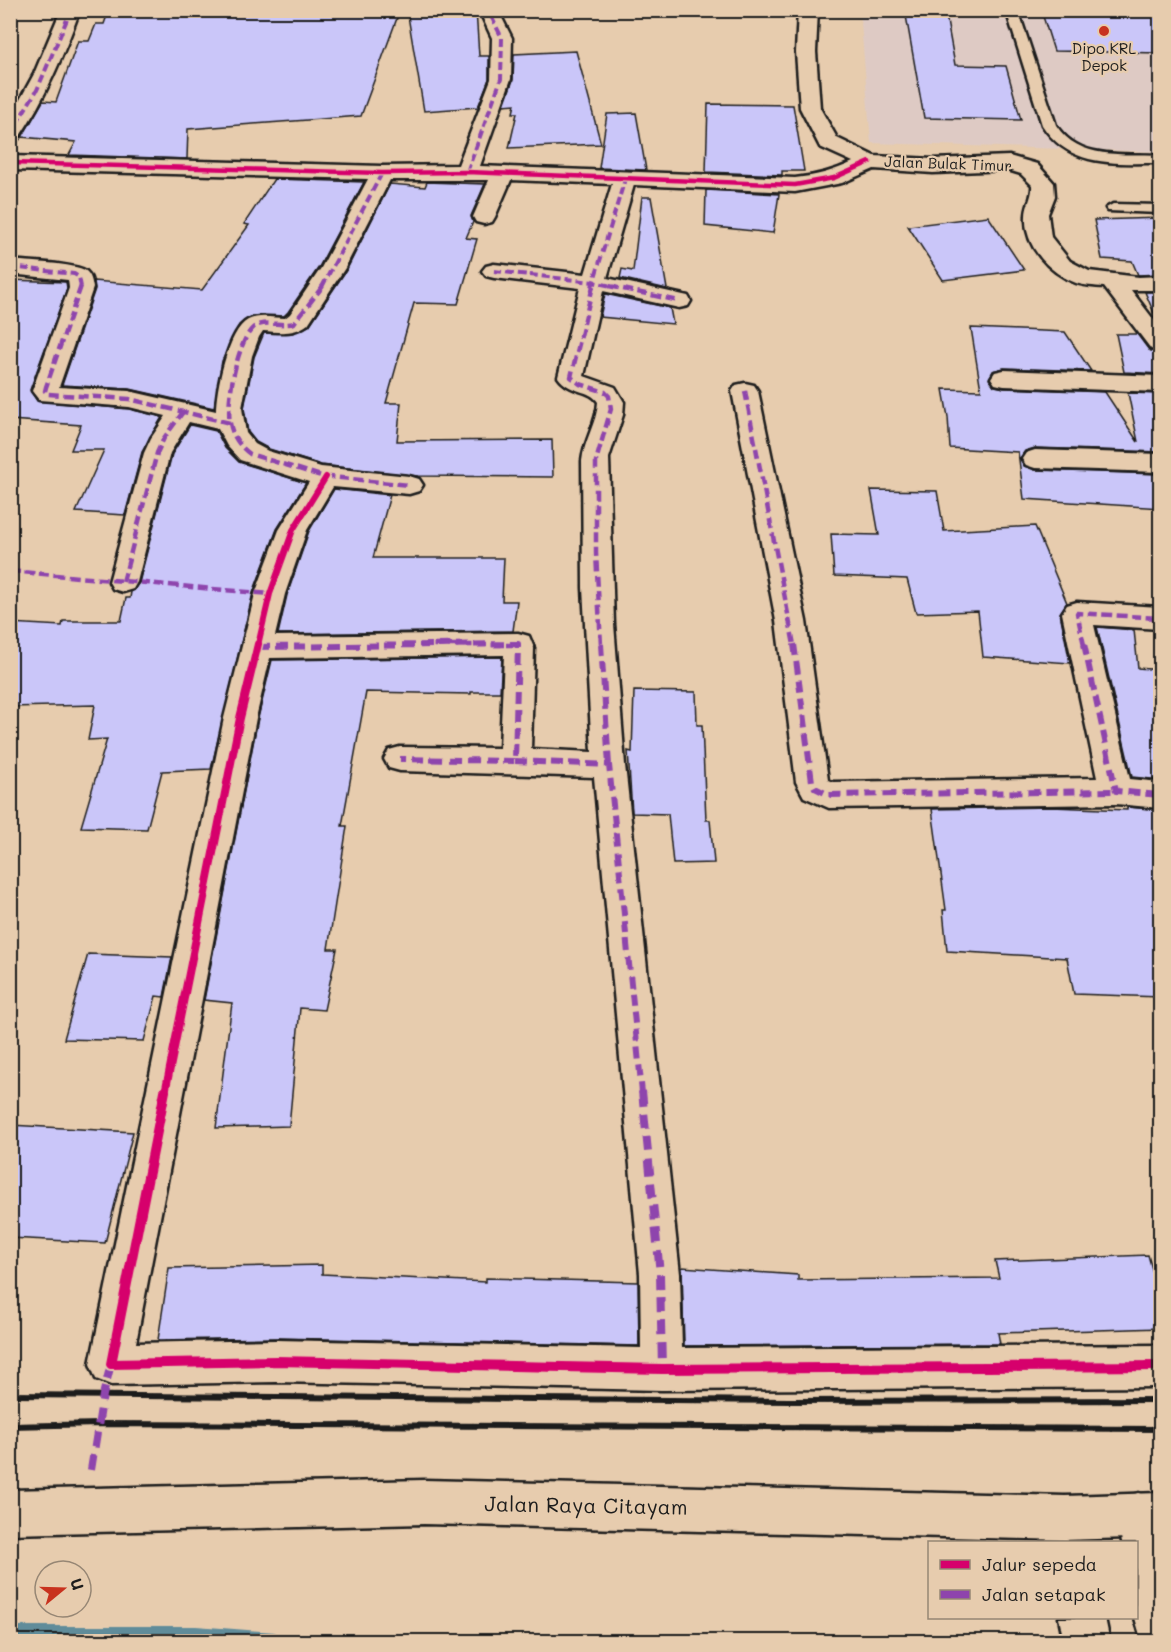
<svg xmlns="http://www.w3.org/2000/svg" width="1171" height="1652" font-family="Mali,sans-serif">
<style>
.built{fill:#decac4}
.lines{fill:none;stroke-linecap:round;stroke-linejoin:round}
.stream{fill:#608c9a;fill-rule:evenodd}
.building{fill:#cac6f9;stroke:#1c1c1c;stroke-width:1.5}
.lane-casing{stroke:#1c1c1c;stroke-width:5}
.street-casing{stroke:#1c1c1c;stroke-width:5}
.primary-casing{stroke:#1c1c1c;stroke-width:5}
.lane{fill:#e7ccae;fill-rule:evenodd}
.street{fill:#e7ccae;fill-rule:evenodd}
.primary{fill:#e7ccae;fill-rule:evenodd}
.rail{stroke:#1c1c1c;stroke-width:6}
.quiet-far3{stroke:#8e44ad;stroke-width:4;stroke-dasharray:8 4;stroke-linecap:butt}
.quiet-far2{stroke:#8e44ad;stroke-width:4.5;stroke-dasharray:10 4.5;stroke-linecap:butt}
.quiet-far1{stroke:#8e44ad;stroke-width:6;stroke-dasharray:12 6;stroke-linecap:butt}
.quiet{stroke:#8e44ad;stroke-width:8;stroke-dasharray:15 8;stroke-linecap:butt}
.cycleway-far3-casing{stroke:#e7ccae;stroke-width:7}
.cycleway-far2-casing{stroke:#e7ccae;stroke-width:9}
.cycleway-far1-casing{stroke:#e7ccae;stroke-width:11}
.cycleway-casing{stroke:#e7ccae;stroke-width:14}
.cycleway-far3{stroke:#d6006c;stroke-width:4.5}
.cycleway-far2{stroke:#d6006c;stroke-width:6}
.cycleway-far1{stroke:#d6006c;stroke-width:8}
.cycleway{stroke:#d6006c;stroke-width:10}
.poi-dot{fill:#c8321e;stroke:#e7ccae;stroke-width:2}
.labels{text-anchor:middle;stroke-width:4.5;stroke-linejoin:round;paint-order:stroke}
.far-poi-label{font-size:15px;fill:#1c1c1c;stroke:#e7ccae}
.far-street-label{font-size:15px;fill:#1c1c1c;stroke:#e7ccae}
.near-street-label{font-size:21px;fill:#1c1c1c;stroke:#e7ccae}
</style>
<rect width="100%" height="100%" fill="#e7ccae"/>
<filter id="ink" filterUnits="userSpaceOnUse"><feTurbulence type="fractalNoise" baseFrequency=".0167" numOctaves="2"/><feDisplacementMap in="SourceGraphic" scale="12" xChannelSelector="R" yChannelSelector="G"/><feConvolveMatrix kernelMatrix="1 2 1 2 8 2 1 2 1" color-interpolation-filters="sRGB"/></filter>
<g filter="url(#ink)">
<!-- built -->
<path class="built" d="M860 11H1160V152L871 143Z"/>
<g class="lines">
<!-- stream -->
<path class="stream" d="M10 1626H196L274 1632 281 1635 283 1642H10Z"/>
</g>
<!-- building -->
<g class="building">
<path d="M109 10H400L361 116 188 129 187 159 69 155 76 142 22 137 43 101 56 102 78 41H89L96 24H104Z"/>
<path d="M407 10H476L479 56H489V79L478 107 424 111Z"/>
<path d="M905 10H945L955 65 1006 66 1021 120 924 118Z"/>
<path d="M1041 10H1161V53L1054 51Z"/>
<path d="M576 51 601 144 509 148 517 113H513L515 104 504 105 513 80 514 54Z"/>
<path d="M708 104 793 105 804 171H782V175L706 172Z"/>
<path d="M636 113 646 170 599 168 607 114Z"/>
<path d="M274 179 364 182 319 267 288 312 284 316H252L239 325 222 361 214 408 130 389 62 385 95 289 94 281 202 290 249 225 244 224Z"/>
<path d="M427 182 485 184 471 216 473 222 466 238 477 239 458 304 414 303 386 403H401L397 441 552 440 553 477 418 476 321 465 269 449 256 442 248 432 244 408 254 357 264 333H292L309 326 347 269 390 184 425 187Z"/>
<path d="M706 190 779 194 773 233 705 226Z"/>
<path d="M642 197H651L667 289 620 278 622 269 633 271Z"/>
<path d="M988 216 1024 270 943 280 908 226Z"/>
<path d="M1161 218V274L1138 275 1132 261 1102 259 1094 220Z"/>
<path d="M10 280 66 282 67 288 30 390 37 401 129 409 162 417 142 452 125 515 76 512 104 450H71L81 425 10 420Z"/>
<path d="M1145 292H1161V325L1157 320Z"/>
<path d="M605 294 670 308 673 324 600 317Z"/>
<path d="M971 328 1065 332 1091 371 1004 368 993 371 989 379 995 386 1004 388 1105 392 1138 442 1128 393 1161 394V452L1035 448 1025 451 1020 458 1024 466 1035 470 1159 474 1161 508 1024 499 1018 452 950 448 948 417 943 389 981 390Z"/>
<path d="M1116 334H1137L1149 350 1161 354V374L1124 372Z"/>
<path d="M190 425 216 431 225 448 239 462 306 483 277 529 253 593 211 769 162 771 147 829 81 827 107 739 88 740 95 705 10 707V623L62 626 63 621H121L126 598H130L131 592 139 583 172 454Z"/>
<path d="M334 489 390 495 373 558H504L502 601H517L513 631 278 634 287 595 309 531Z"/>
<path d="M871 490 937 491 944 531 1035 526 1067 603 1060 613 1070 663 983 657 978 611 916 613 907 579 834 576 831 534 879 535Z"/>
<path d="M1097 627 1134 630 1138 668 1161 670V780L1132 777Z"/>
<path d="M502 657 500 692H471V694L366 692 342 826H347L328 949H337L324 1010 300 1008 289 1126 216 1128 232 1003 204 1000 258 718 272 660Z"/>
<path d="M634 691 696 692 697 725H702L706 820H710L714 863 673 864 668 814 632 813 628 751 632 752Z"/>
<path d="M1052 807 1127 810V807L1161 810V997L1074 994 1067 958 947 951 943 910H946L932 809Z"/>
<path d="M88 954 172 957 164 997 156 996 144 1041 64 1039Z"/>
<path d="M10 1125 133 1132 105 1243 10 1238Z"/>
<path d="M1148 1255 1161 1301V1328L998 1333 1000 1344 684 1346 682 1267 798 1275V1280L999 1278 995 1261Z"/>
<path d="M322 1265V1274L486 1282V1278L638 1282 639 1346 276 1338 158 1340 169 1268Z"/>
</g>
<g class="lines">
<defs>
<g id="lane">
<path d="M1006 10H1018L1056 125C1079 161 1123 153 1160 155V163C1114 163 1070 168 1042 125Z"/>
<path d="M1113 204 1160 205V213L1108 211 1106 208Z"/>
</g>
<g id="street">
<path d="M61 10H80C63 56 45 99 18 139L10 140V118L34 74Z"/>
<path d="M479 10H498L512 38 511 79 480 166 795 178C816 176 834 171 853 162L820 147 800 108 796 52 798 10H818L816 52 820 108 837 138 874 156 933 159 1009 156 1037 164 1054 183 1055 196 1048 214 1051 237 1070 261 1089 271 1139 277 1160 276V290H1131L1160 328V352L1151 349 1104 287C1094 286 1084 286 1076 283 1049 273 1024 246 1026 216 1026 205 1033 197 1032 185L1021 174 1008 170 933 173 874 169 842 183 795 192 634 185 607 278 688 296 691 301 688 306 679 308 603 291 584 376 615 387 624 402 623 415 609 458 614 624 625 765 680 1274 682 1348 1160 1345V1387L662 1390 276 1382 111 1385 96 1379 90 1364 224 718 255 594 279 530 309 482 240 460 227 446 218 429 189 422 170 453 137 582 133 589 123 592 113 589 109 582 144 453 151 438 166 416 129 407 39 400 32 391 69 288 68 280 10 274V260C25 262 76 263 86 271 91 275 92 282 93 288L59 387 129 391 216 411C216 390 228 330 248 320 260 314 273 318 285 318L290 314 321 268 368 179 10 170V156L382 166 458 165 491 79 492 38ZM390 180H489L473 217 476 222 484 224 492 222 495 217 511 180 612 184 585 274 494 264 486 266 482 271 486 276 494 278 580 288 558 377C570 394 590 389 598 402 597 423 584 440 582 461L583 588 592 752 531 749 534 648 529 636 518 633 275 636 285 594 307 530 333 487 409 494 419 491 423 485 419 479 409 476 321 467 268 451 255 444 246 433 242 408 252 356 259 337 263 331C279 332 294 335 308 324L345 268ZM504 655 500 748 400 747 389 750 384 759 389 768 400 771 594 777 640 1274 641 1348 276 1340 136 1343 256 718 270 658Z"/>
<path d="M1004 370 1160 376V392L1004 386 995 384 991 378 995 372Z"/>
<path d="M745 383 754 385 758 391 806 621 828 780 833 782 1097 778 1062 613 1067 605 1077 602 1160 607V629L1094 625 1130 779 1160 782V808L1116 804 829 808 804 797 796 782 776 621 732 391 736 385Z"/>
<path d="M1035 450 1160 454V472L1035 468 1026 465 1022 459 1026 453Z"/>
<path d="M1139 1493 1155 1499 1160 1513V1642H1142L1135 1618H1136V1542H1122L1117 1515 1123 1499Z"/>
<path d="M1059 1618H1105L1110 1642H1064Z"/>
</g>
<path id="primary" d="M424 1480 1065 1496 1160 1493V1537L1065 1540 424 1524 10 1534V1490Z"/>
</defs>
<!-- lane casing -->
<use href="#lane" class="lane-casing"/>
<!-- street casing -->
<use href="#street" class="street-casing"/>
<!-- primary casing -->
<use href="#primary" class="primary-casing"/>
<!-- lane -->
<use href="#lane" class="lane"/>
<!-- street -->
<use href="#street" class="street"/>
<!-- primary -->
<use href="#primary" class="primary"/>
<!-- rail -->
<g class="rail">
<path d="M10 1395 790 1401 1160 1400"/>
<path d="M10 1426 100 1424 1160 1429"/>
</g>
<!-- quiet-far3 -->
<g class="quiet-far3">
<path d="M10 134 37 90 71 10"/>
<path d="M467 172 501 79 502 38 488 10"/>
<path d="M10 267 74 274 79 277 81 287"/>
<path d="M494 271 593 282 616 287"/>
<path d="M322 287 382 173"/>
<path d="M592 287 625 179 632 180"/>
</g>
<!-- quiet-far2 -->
<g class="quiet-far2">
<path d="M81 286 46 387 45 391 48 394 129 399 230 423"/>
<path d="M323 286 294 323C281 327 263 319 253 328 237 342 226 403 230 423 232 435 239 446 250 454L321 476 409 485"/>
<path d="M593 286 571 377 580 384 605 392 609 396 611 409 596 461V553L601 645"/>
<path d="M609 286 679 301"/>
<path d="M745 391 794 645"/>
<path d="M10 571 270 594"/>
<path d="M123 582 157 453 164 438 183 412"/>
<path d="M419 645H518"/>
<path d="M1084 645 1077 613 1160 618"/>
</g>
<!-- quiet-far1 -->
<g class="quiet-far1">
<path d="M601 644 609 765"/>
<path d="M794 644 812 782 815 788 829 795 1116 791"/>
<path d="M1084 644 1116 791 1160 795"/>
<path d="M258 647 518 644 515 761 400 759"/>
<path d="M515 761 609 765 642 1093"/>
</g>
<!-- quiet -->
<g class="quiet">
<path d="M642 1091 660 1274 662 1369"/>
<path d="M91 1470 103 1395 111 1364"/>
</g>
<defs>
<path id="cycleway-far3" d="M10 163 382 173 467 172 795 185 834 178 870 162"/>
<path id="cycleway-far2" d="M258 645 270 594 293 530 326 477"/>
<path id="cycleway-far1" d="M165 1093 240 718 258 644"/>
<path id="cycleway" d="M165 1091 111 1364 276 1361 662 1369 1160 1366"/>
</defs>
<!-- cycleway-far3 casing -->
<use href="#cycleway-far3" class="cycleway-far3-casing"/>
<!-- cycleway-far2 casing -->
<use href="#cycleway-far2" class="cycleway-far2-casing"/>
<!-- cycleway-far1 casing -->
<use href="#cycleway-far1" class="cycleway-far1-casing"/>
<!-- cycleway casing -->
<use href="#cycleway" class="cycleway-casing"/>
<!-- cycleway-far3 -->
<use href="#cycleway-far3" class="cycleway-far3"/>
<!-- cycleway-far2 -->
<use href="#cycleway-far2" class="cycleway-far2"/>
<!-- cycleway-far1 -->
<use href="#cycleway-far1" class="cycleway-far1"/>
<!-- cycleway -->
<use href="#cycleway" class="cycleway"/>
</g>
</g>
<!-- markers -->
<circle class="poi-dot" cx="1104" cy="31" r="6"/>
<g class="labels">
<!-- far-poi labels -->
<g class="far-poi-label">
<text x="1104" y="54">Dipo KRL<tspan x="1104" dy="17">Depok</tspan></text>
</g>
<!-- far-street labels -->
<g class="far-street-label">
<text transform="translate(948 164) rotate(2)" y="5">Jalan Bulak Timur</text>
</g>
<!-- near-street labels -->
<g class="near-street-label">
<text transform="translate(586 1506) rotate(1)" y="7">Jalan Raya Citayam</text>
</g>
</g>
<!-- margin -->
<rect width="1171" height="1652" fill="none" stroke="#e7ccae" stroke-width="36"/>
<rect x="18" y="18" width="1135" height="1616" fill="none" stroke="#1c1c1c" stroke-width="2" filter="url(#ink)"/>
<!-- legend -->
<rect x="928" y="1541" width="210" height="78" fill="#e7ccae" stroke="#968674" stroke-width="1.5"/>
<rect x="940" y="1560" width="30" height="9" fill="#d6006c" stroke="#968674" stroke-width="1.5"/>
<text x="982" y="1571" font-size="18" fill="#1c1c1c">Jalur sepeda</text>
<rect x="940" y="1590" width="30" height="9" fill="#8e44ad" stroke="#968674" stroke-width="1.5"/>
<text x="982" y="1601" font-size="18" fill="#1c1c1c">Jalan setapak</text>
<!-- north arrow -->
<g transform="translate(63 1589) rotate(71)"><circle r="28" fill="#e7ccae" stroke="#968674" stroke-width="1.5"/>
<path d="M0-4.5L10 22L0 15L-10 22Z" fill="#c8321e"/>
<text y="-9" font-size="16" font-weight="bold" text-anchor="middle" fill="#1c1c1c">U</text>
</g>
</svg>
